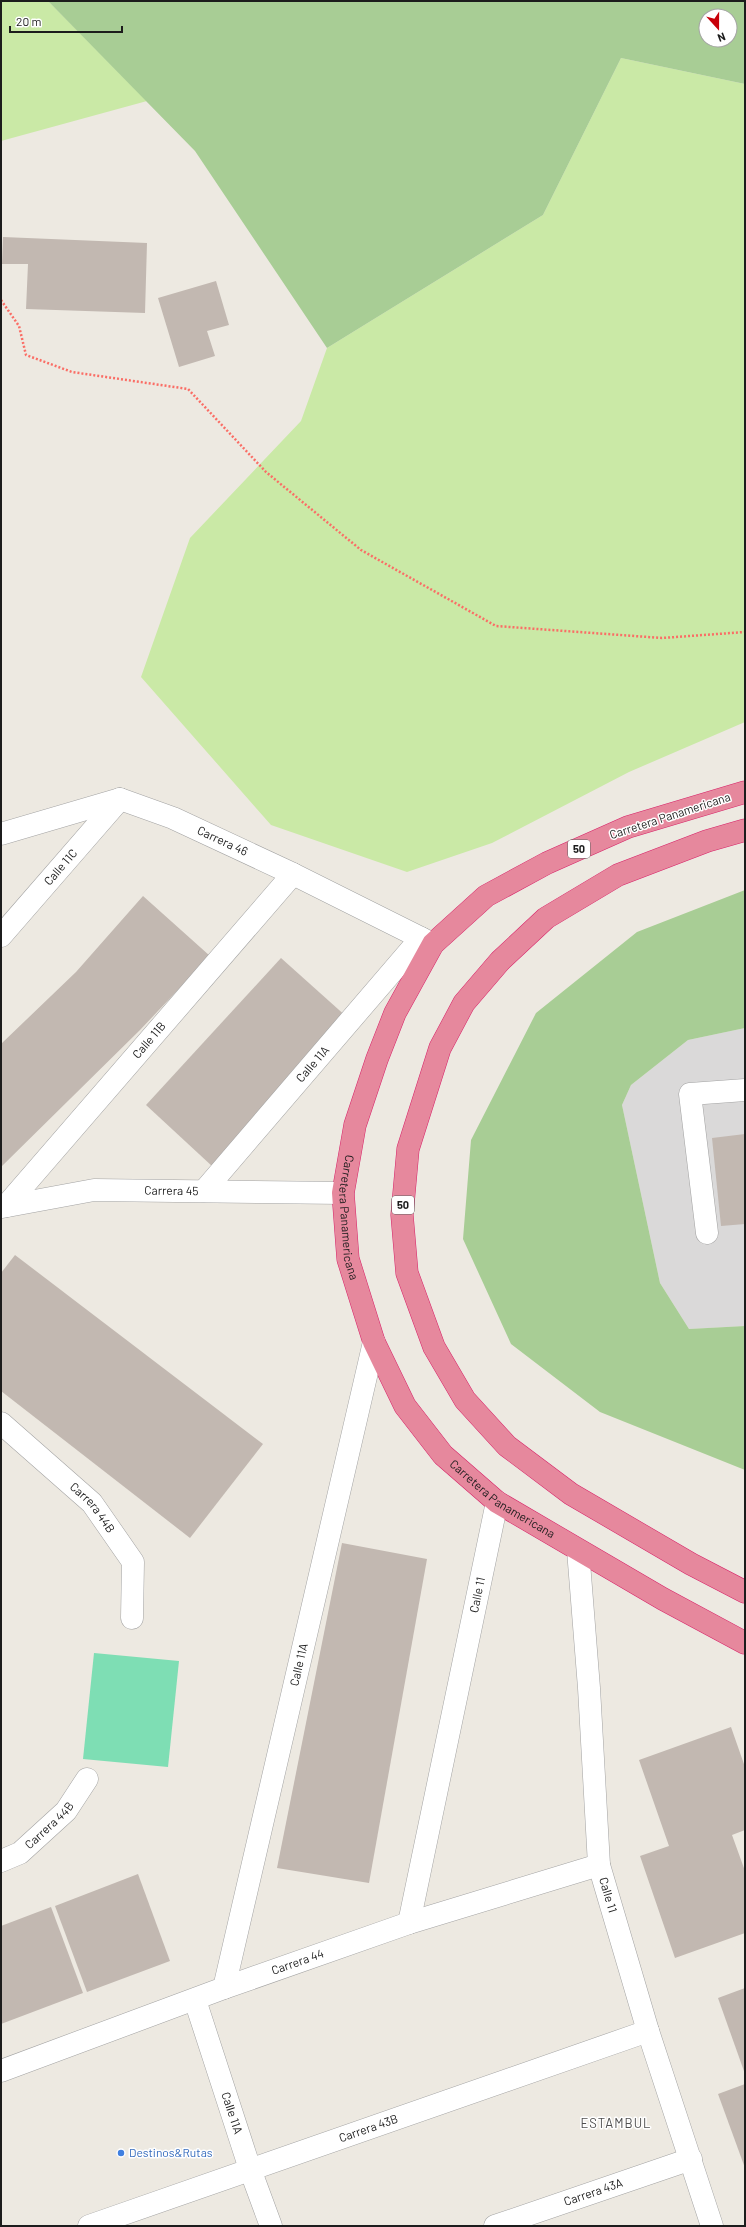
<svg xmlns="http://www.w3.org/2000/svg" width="746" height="2227" font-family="Barlow,sans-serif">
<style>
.residential{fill:#dad9d9}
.grass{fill:#cae9a6}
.forest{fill:#a8cd95;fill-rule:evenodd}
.pitch{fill:#7edeb4}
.building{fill:#c2b8b1}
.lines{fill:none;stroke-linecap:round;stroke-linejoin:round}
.street-casing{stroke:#a3a3a3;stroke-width:23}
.highway-casing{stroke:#d72369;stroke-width:23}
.path{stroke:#fa6e66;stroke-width:2.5;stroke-dasharray:2 2;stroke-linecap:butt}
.street{stroke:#fff;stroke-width:22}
.highway{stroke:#e6889d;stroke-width:22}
.shop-dot{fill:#3f7fe0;stroke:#fff;stroke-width:1.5}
.labels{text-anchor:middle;stroke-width:3;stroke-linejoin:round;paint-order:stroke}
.shield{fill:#fff;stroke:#606060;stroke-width:1}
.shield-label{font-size:11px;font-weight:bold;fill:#1c1c1c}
.street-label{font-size:12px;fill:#1c1c1c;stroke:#fff}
.shop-label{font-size:12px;fill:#366cbe;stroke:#fff;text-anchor:start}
.neighbourhood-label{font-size:13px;letter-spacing:1px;fill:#4f4f4f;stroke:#fff}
</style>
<rect width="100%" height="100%" fill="#ede9e1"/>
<!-- residential -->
<path class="residential" d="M745 1028V1326L689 1329 660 1283 622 1105 631 1085 688 1040Z"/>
<!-- grass -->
<g class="grass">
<path d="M1 1H48L147 101 1 141Z"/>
<path d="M621 58 745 84V722L629 772 492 843 407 872 271 825 141 677 190 538 301 421 327 348 543 215Z"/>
</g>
<!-- forest -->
<g class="forest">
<path d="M48 1H745V84L621 58 543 215 327 348 195 151ZM706 16H730V40H706Z"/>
<path d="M745 890V1028L688 1040 631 1085 622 1105 660 1283 689 1329 745 1326V1470L600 1412 511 1344 463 1239 471 1140 536 1013 637 932Z"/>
</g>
<!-- pitch -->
<path class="pitch" d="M94 1653 179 1661 168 1767 83 1759Z"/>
<!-- building -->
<g class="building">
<path d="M3 237 147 243 145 313 26 309 28 264H2Z"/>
<path d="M216 281 229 325 207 331 215 356 179 367 158 298Z"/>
<path d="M143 896 210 956 140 1030 1 1167V1044L76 972Z"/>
<path d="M281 958 348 1018 213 1167 146 1105Z"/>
<path d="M745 1134V1224L721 1226 712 1138Z"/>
<path d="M15 1255 263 1444 190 1538 1 1391V1273Z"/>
<path d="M342 1543 427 1559 369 1883 277 1868Z"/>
<path d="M731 1727 745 1767V1830L732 1835 745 1871V1933L675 1958 640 1856 669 1846 639 1760Z"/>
<path d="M138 1874 170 1961 87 1992 55 1906Z"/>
<path d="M51 1907 83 1993 1 2024V1926Z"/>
<path d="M745 1988V2074L718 1998Z"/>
<path d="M745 2084V2168L718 2094Z"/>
</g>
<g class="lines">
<defs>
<g id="street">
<path id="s1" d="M1 834 120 799 173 818 293 874 433 944"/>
<path id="s2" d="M1 936 120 799"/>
<path id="s3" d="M204 1191 421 938"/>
<path id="s4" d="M6 1206 293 874"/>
<path id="s5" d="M2 1207 94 1190 343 1193"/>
<path d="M707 1233 690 1094 745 1090"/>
<path id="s6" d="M1 1423 92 1503 133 1562 132 1618"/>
<path id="s7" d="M578 1550 589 1688 599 1865 648 2031 712 2226"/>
<path id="s8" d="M1 1861 20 1853 66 1811 87 1779"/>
<path id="s9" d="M409 1923 497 1502"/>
<path id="s10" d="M224 1988 374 1342"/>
<path id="s11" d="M195 2000 250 2169 271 2226"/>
<path id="s12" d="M1 2071 224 1988 409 1923 599 1865"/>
<path id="s13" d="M89 2226 648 2031"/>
<path id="s14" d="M495 2226 691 2159"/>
</g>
<g id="highway">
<path id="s15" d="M745 792 628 827 547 863 486 896 433 944 395 1013 377 1059 355 1125 343 1193 348 1259 374 1342 405 1406 443 1455 497 1502 663 1599 745 1643"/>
<path d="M745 830 707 841 618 875 546 918 500 961 464 1003 440 1048 408 1149 402 1215 407 1273 434 1347 465 1400 507 1446 571 1494 691 1564 745 1592"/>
</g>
</defs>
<!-- street casing -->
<use href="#street" class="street-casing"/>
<!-- highway casing -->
<use href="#highway" class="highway-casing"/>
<!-- path -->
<path class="path" d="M1 300 19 326 26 355 72 372 188 389 266 472 361 550 496 626 662 638 745 632"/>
<!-- street -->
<use href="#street" class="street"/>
<!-- highway -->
<use href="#highway" class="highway"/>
</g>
<!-- markers -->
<circle class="shop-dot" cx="121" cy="2153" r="4"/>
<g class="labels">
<!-- shield labels -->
<g class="shield">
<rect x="568" y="840" width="22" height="18" rx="3"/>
<rect x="392" y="1196" width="22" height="18" rx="3"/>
</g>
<g class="shield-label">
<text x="579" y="853">50</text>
<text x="403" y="1209">50</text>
</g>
<!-- street labels -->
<g class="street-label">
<text transform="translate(670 816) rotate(-18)" y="4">Carretera Panamericana</text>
<text dy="4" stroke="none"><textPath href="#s1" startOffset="235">Carrera 46</textPath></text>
<text dy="4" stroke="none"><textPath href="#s2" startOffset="91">Calle 11C</textPath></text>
<text dy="4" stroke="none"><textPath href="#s4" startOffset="219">Calle 11B</textPath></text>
<text dy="4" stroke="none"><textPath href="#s3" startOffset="167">Calle 11A</textPath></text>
<text dy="4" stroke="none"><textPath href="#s5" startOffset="171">Carrera 45</textPath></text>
<text dy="4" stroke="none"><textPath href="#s15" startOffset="643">Carretera Panamericana</textPath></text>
<text dy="4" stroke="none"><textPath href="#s15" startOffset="979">Carretera Panamericana</textPath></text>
<text dy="4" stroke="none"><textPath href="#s6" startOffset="125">Carrera 44B</textPath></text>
<text dy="4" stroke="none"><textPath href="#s9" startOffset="335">Calle 11</textPath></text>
<text dy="4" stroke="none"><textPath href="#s10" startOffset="332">Calle 11A</textPath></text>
<text dy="4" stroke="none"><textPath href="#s8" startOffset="61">Carrera 44B</textPath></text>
<text dy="4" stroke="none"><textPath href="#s7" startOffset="347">Calle 11</textPath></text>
<text dy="4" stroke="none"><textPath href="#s12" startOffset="316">Carrera 44</textPath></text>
<text dy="4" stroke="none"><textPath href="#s11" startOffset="119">Calle 11A</textPath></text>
<text dy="4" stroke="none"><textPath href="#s13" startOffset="296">Carrera 43B</textPath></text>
<text dy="4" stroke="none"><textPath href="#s14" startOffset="104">Carrera 43A</textPath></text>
</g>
<!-- shop labels -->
<g class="shop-label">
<text x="129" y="2157">Destinos&amp;Rutas</text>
</g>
<!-- neighbourhood labels -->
<g class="neighbourhood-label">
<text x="616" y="2128">ESTAMBUL</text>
</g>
</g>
<!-- border -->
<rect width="746" height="2227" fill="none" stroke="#1c1c1c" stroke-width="4"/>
<!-- north arrow -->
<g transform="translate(718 28) rotate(159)"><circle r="19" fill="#ffffff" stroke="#a4a4a4"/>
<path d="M0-3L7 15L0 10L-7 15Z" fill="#c80009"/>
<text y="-6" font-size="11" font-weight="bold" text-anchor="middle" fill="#1c1c1c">N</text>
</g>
<!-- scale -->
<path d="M10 26v6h112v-6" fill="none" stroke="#1c1c1c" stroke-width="2"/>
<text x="16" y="26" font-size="12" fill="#1c1c1c" stroke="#ffffff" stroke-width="3" paint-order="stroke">20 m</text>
</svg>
